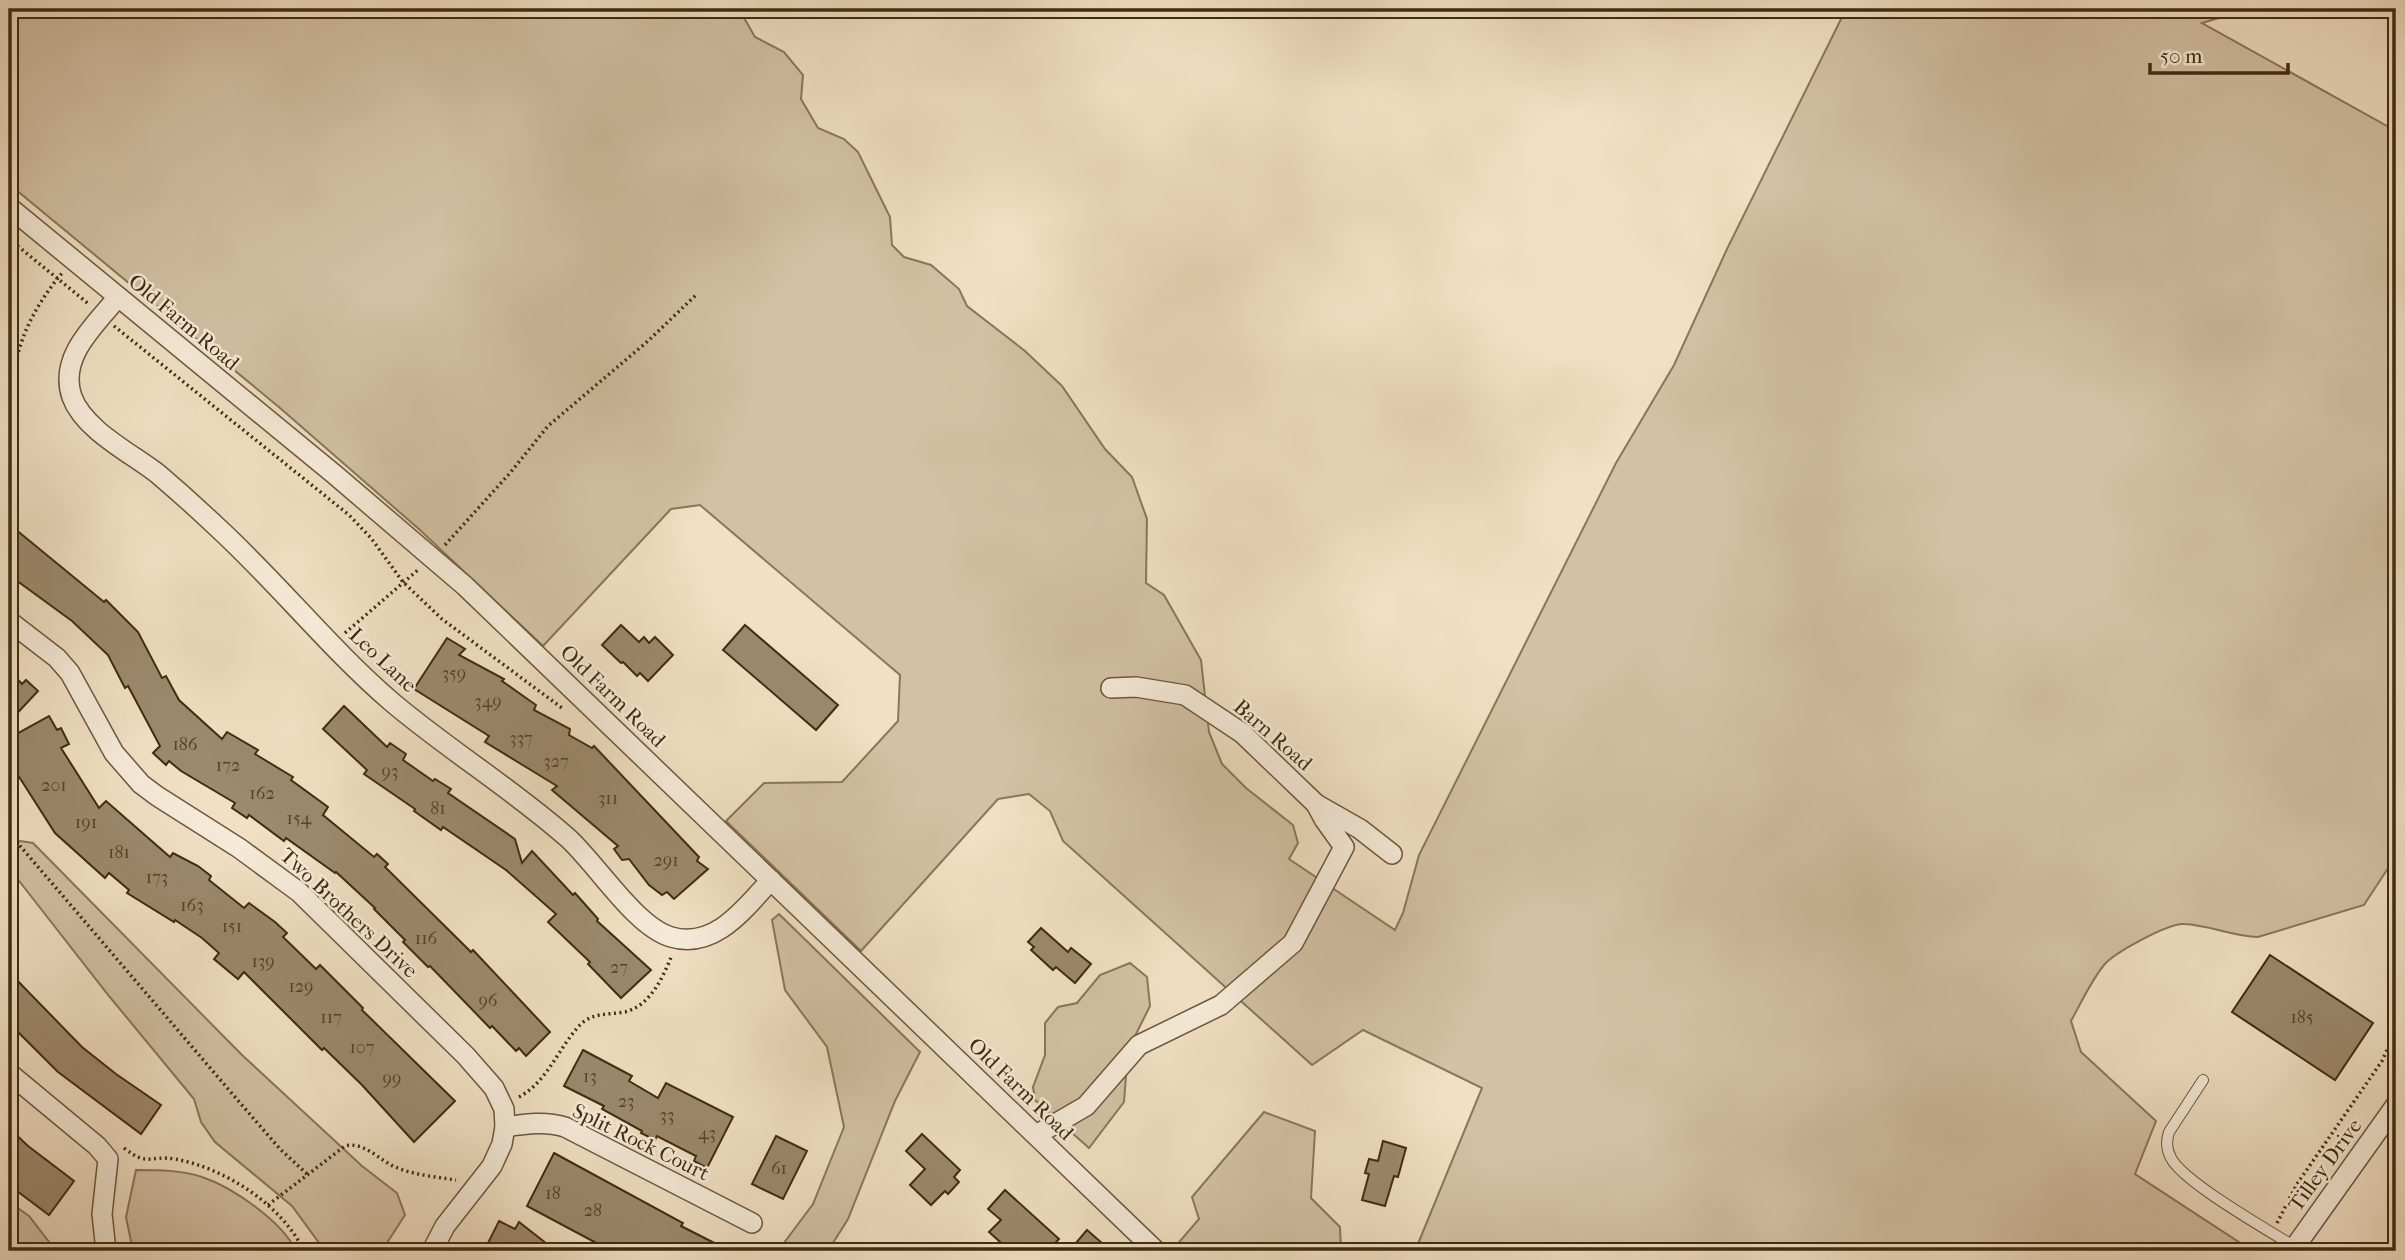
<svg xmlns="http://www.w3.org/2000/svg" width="2405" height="1260" font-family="'IM FELL French Canon',serif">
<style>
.green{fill:#d3c1a5;stroke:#8a765a;stroke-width:2}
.building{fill:#9c896e;stroke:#402b10;stroke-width:2}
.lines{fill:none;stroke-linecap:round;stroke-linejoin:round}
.service-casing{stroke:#6c583d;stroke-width:12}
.minor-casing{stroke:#6c583d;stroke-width:22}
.path{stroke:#402b10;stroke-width:3.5;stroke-dasharray:2 3.5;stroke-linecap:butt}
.service{stroke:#f6ebd9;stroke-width:10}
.minor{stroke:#f6ebd9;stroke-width:19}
.labels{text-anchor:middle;stroke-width:5;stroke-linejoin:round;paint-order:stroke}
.number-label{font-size:18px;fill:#574228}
.street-label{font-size:21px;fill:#402b10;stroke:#f6ebd9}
</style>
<rect width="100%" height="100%" fill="#f1e0c4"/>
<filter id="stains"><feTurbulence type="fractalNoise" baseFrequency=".00286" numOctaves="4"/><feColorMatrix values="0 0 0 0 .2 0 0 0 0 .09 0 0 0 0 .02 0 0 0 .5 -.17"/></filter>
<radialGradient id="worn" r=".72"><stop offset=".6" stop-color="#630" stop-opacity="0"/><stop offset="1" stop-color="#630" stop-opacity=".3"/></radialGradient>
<!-- green -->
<g class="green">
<path d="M9 9H739L755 37 784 52 803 75 801 99 818 128 844 139 858 152 890 217 892 245 904 257 931 265 959 289 967 306 1025 351 1062 386 1105 449 1132 477 1147 519 1146 583 1164 595 1201 660 1209 732 1222 764 1246 788 1293 825 1298 843 1289 859 1395 930 1403 913 1419 855 1616 463 1674 365 1727 249 1846 9H2249L2202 23 2396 131V856L2364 905 2258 937C2233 937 2210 925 2184 924 2168 923 2114 953 2104 965 2091 981 2081 1003 2071 1021L2081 1052 2156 1121 2135 1174 2251 1250 1415 1251 1482 1088 1363 1030 1312 1065 1063 841 1050 811 1029 794 998 799 861 951 726 821 764 783 842 782 898 721 900 675 700 505 671 509 543 646 420 530 280 408 9 184Z"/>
<path d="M20 841 33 843 242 1055 362 1166 397 1193 405 1215 385 1246 376 1251H325L292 1206 215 1142 201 1122 194 1099 109 996 9 868V851Z"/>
<path d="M779 914 920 1052 895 1101 848 1219 828 1251H778L813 1204 844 1127 827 1047 785 990 772 920Z"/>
<path d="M1130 963 1147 977 1150 1006 1128 1050 1124 1102 1089 1148 1035 1100 1033 1087 1045 1055V1023L1058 1007 1077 1003 1100 975Z"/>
<path d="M1264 1112 1315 1131 1311 1198 1340 1227 1341 1251H1178L1174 1248 1199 1219 1192 1197Z"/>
<path d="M136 1170C157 1170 182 1170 202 1177 232 1187 282 1221 296 1251H133L126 1217Z"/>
<path d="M9 1202 29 1216 56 1251H24L9 1237Z"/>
</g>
<!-- building -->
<g class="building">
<path d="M9 524 104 602 106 600 138 632 162 678 166 676 179 700 222 739 227 732 258 750 255 754 293 777 291 780 328 807 323 815 374 857 377 854 388 864 385 867 471 952 473 950 550 1032 526 1056 519 1048 516 1051 492 1026 490 1028 430 966 428 967 403 942 405 940 374 909 375 908 336 872 335 873 286 838 284 841 249 815 247 818 232 808 235 803 181 771 169 761 166 765 153 753 160 746 128 686 125 688 108 655 72 621 9 575Z"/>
<path d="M621 625 639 642 644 637 649 643 655 637 673 655 648 681 640 673 637 676 623 662 621 663 602 645Z"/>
<path d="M745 625 838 705 816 730 723 650Z"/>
<path d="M447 638 465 649 459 655 504 679 502 681 536 705 534 710 570 729 569 735 592 748 594 746 699 857 697 861 708 869 674 899 667 892 662 895 649 885 629 859 622 860 614 849 618 846 552 790 557 786 485 742 489 736 414 689Z"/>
<path d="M9 670 22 684 26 680 38 691 9 722Z"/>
<path d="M344 706 387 747 390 743 406 754 403 760 433 781 435 779 451 789 448 793 515 839 522 863 532 851 573 895 575 893 598 919 597 921 651 970 621 998 588 964 590 962 548 922 556 914 506 870 443 827 441 830 414 811 415 809 364 774 367 770 323 729Z"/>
<path d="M49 716 57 730 61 728 69 744 61 748 99 808 106 801 170 857 173 853 198 866 211 876 209 880 244 908 249 903 275 922 287 933 283 937 316 969 320 965 363 1008 362 1010 455 1101 414 1142 362 1085 324 1048 322 1050 244 972 238 979 214 959 219 953 202 938 175 920 174 922 127 893 129 890 109 873 105 878 55 833 16 772 9 776V738Z"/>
<path d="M1041 928 1068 952 1071 948 1091 964 1075 983 1056 967 1053 970 1031 950 1034 947 1028 942Z"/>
<path d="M2270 955 2373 1023 2335 1080 2232 1012Z"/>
<path d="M9 972 82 1047 116 1074 161 1105 141 1134 58 1072 9 1023Z"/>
<path d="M583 1050 632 1076 629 1081 658 1098 666 1083 733 1117 707 1168 694 1161 696 1156 657 1136 655 1140 641 1133 642 1131 602 1109 604 1106 564 1086Z"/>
<path d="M9 1128 28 1146 74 1181 49 1215 9 1185Z"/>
<path d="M922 1134 960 1170 954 1177 959 1182 948 1194 945 1191 931 1205 910 1185 925 1169 906 1151Z"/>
<path d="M776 1136 807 1151 783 1199 752 1184Z"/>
<path d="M1383 1141 1406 1148 1398 1177 1394 1176 1385 1206 1362 1200 1369 1174 1365 1173 1369 1159 1378 1161Z"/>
<path d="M554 1153 683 1223 681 1226 730 1251H600L602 1246 527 1206Z"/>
<path d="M1005 1190 1059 1239 1047 1251H1010L989 1232 1001 1220 988 1209Z"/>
<path d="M499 1221 515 1229 519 1222 556 1251H484Z"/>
<path d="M1087 1230 1102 1243 1095 1251H1084L1075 1244Z"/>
</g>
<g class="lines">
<defs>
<path id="service" d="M2203 1080 2169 1132C2166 1141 2166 1149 2171 1158 2183 1182 2268 1230 2295 1247"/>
<g id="minor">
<path d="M9 207 334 474 465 586 1156 1251"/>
<path d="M118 297C95 325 58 357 72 397 84 430 131 453 158 474 178 491 198 509 217 527 278 583 330 649 393 703 450 751 514 790 569 839 598 866 636 927 671 937 715 950 745 908 771 880"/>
<path d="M9 621 57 658 70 673 114 753 141 784 157 796 239 848 299 892 466 1056 494 1088 504 1109 505 1127 502 1144 492 1166 445 1226 432 1251"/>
<path d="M1111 688 1136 687 1185 695 1242 733 1316 804 1360 829 1392 854"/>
<path d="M9 1073 97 1146 108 1159 102 1214 106 1251"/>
<path d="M505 1127C526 1124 545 1121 565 1127L752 1223"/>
<path d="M1036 1135 1086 1106 1139 1045 1221 1005 1293 943 1344 847 1324 819 1316 804"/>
<path d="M2292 1251 2396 1105"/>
</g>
</defs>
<!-- service casing -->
<use href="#service" class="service-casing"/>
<!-- minor casing -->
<use href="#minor" class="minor-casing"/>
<!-- path -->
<g class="path">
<path d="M9 239 90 305"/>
<path d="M114 326 349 515 371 538 403 582 442 619 562 708"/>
<path d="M9 471C23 446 15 419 14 391 12 347 35 305 63 272"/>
<path d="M445 545 510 473 548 426 648 341 696 295"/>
<path d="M345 633 419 569"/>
<path d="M9 833 241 1104 280 1149 308 1175"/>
<path d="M519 1097C547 1082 558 1049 579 1026 592 1012 608 1015 625 1012 651 1005 663 977 672 955"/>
<path d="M124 1148C148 1167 149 1155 175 1159 225 1168 282 1205 304 1251"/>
<path d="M268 1205 345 1146C364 1141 379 1160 395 1167 414 1175 436 1177 456 1180"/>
<path d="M2277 1223 2297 1184 2382 1061 2396 1030"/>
</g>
<!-- service -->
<use href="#service" class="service"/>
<!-- minor -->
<use href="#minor" class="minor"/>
</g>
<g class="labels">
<!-- number labels -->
<g class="number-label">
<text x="454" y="679">359</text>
<text x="488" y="707">349</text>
<text x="521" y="744">337</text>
<text x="185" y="750">186</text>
<text x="556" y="767">327</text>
<text x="228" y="771">172</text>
<text x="390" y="777">93</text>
<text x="54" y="791">201</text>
<text x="262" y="799">162</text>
<text x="608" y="804">311</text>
<text x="438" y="814">81</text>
<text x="299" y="824">154</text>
<text x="86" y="828">191</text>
<text x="119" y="858">181</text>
<text x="666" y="866">291</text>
<text x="157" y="883">173</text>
<text x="192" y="911">163</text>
<text x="232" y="932">151</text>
<text x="426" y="944">116</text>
<text x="263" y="967">139</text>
<text x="619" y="973">27</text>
<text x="301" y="992">129</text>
<text x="488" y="1006">96</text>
<text x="331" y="1023">117</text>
<text x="2302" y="1023">185</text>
<text x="362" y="1053">107</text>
<text x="590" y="1082">13</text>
<text x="392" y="1084">99</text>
<text x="626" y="1107">23</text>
<text x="667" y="1121">33</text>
<text x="707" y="1139">43</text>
<text x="779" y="1174">61</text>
<text x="553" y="1199">18</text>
<text x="593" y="1216">28</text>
</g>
<!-- street labels -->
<g class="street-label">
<text transform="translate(184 322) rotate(40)" y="7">Old Farm Road</text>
<text transform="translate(383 660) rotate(43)" y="7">Leo Lane</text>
<text transform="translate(613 696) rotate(44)" y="7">Old Farm Road</text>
<text transform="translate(1273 735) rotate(41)" y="7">Barn Road</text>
<text transform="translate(349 913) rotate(43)" y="7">Two Brothers Drive</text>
<text transform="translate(1021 1089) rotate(44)" y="7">Old Farm Road</text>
<text transform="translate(641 1142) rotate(26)" y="7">Split Rock Court</text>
<text transform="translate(2325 1165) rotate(-54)" y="7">Tilley Drive</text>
</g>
</g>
<!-- margin -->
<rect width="2405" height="1260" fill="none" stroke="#f1e0c4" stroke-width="35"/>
<rect x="10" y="10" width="2384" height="1239" fill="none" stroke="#402b10" stroke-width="3.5"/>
<rect x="18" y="18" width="2370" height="1225" fill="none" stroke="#402b10" stroke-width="2"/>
<!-- scale -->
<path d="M2150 63v10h138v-10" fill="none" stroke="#402b10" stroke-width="3.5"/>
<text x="2160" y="63" font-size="21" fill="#402b10" stroke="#f6ebd9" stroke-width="5" paint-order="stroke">50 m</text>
<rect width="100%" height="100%" filter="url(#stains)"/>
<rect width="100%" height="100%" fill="url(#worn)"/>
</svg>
